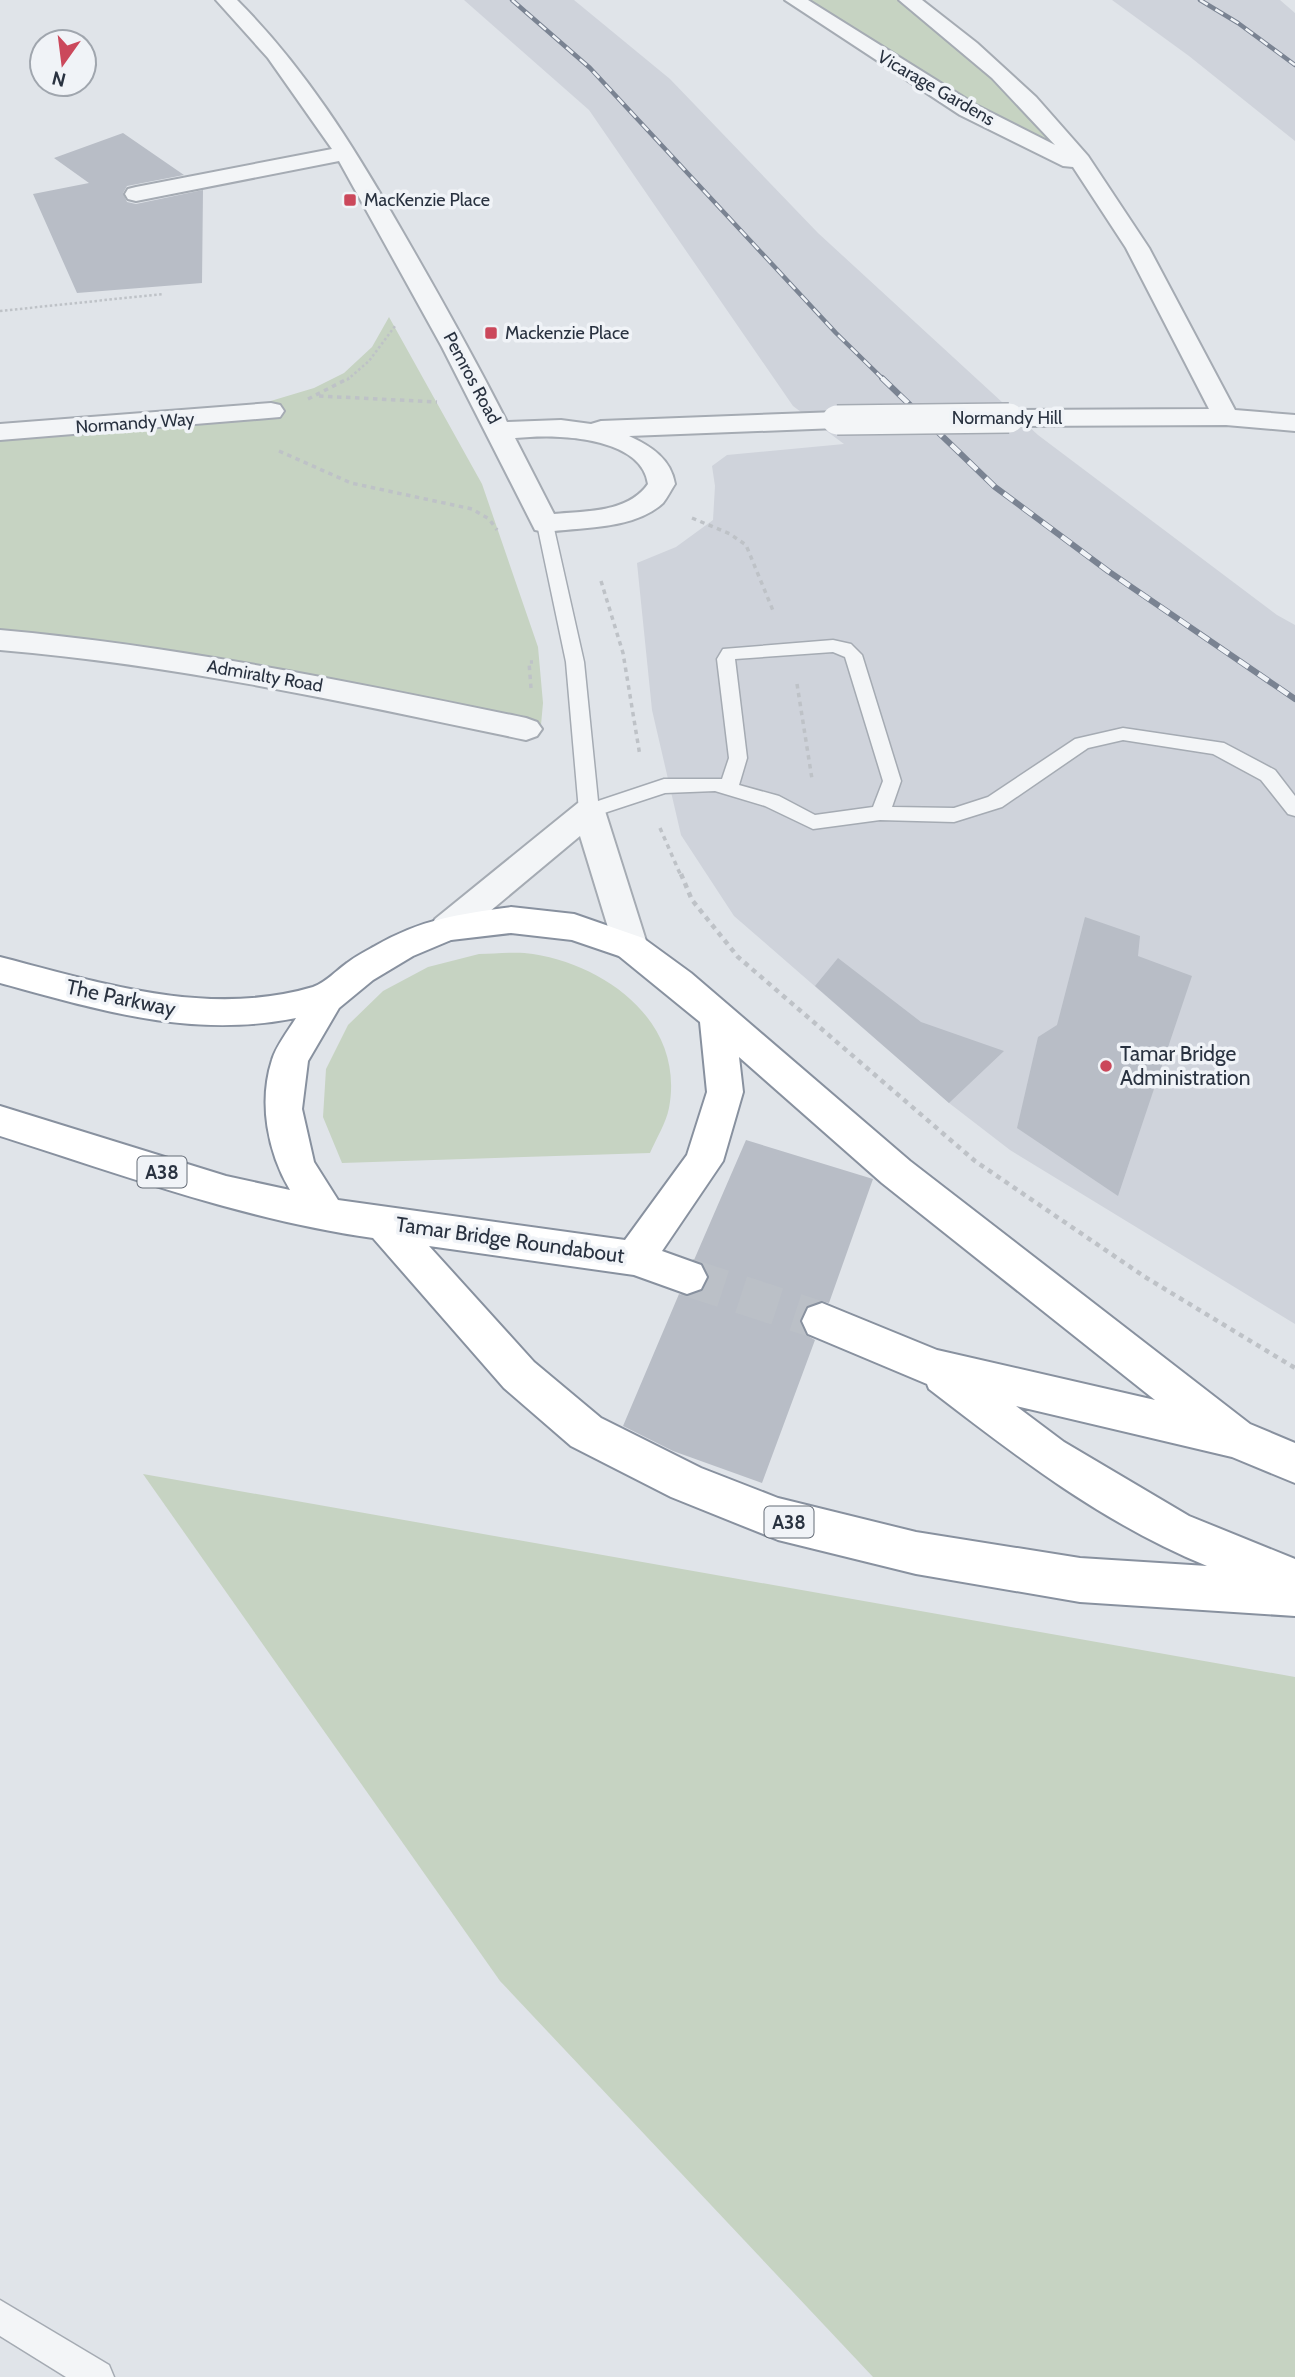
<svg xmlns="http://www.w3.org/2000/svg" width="1295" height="2377" font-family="Cabin,sans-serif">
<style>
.built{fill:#cfd3db}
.green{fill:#c6d3c2}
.building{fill:#b8bdc6}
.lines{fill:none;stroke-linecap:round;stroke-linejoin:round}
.trunk-tunnel{stroke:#bbc0c7;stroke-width:38;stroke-dasharray:38 19;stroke-linecap:butt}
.service-casing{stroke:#a5abb3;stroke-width:3}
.minor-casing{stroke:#a5abb3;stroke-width:4}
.trunk-casing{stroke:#88919f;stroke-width:4}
.path-far2{stroke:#bec2c7;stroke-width:2.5;stroke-dasharray:2.5 2.5;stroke-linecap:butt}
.path-far1{stroke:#bec2c7;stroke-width:3.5;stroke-dasharray:4.5 4.5;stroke-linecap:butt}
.path{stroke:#bec2c7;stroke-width:4.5;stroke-dasharray:5 5;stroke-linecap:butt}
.service{fill:#f3f5f7;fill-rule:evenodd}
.minor{fill:#f3f5f7;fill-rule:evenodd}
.trunk{fill:#fff;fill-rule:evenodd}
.rail-far1-casing{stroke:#7a8392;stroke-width:4.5}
.rail-casing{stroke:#7a8392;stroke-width:6}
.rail-far1{stroke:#f0f3f7;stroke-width:2.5;stroke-dasharray:9;stroke-linecap:butt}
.rail{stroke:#f0f3f7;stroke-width:4.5;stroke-dasharray:12;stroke-linecap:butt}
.minor-bridge-casing{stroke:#a5abb3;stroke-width:32;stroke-linecap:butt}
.minor-bridge{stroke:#f3f5f7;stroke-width:29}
.poi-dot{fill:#cb485b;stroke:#f0f3f7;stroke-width:2.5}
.labels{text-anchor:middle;stroke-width:7;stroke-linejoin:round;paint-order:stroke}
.far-street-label{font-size:18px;fill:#293240;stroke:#f0f3f7}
.far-poi-label{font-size:18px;fill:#293240;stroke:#f0f3f7;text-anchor:start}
.shield{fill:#f0f3f7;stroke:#656c77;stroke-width:2}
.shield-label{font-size:19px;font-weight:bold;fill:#293240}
.street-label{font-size:21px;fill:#293240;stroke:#f0f3f7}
.poi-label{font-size:21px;fill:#293240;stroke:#f0f3f7;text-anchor:start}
</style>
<rect width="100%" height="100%" fill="#e0e4e9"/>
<!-- built -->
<g class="built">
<path d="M464 0H574L670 79 818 233 1038 435 1277 615 1295 625V1324L1010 1150 949 1103 734 916 681 835 652 710 637 563 676 547 713 520 715 486 712 466 727 455 844 444 793 406 589 110Z"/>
<path d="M1112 0H1280L1295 13V141L1189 56Z"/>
</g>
<!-- green -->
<g class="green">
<path d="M795 0H909L945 26 1083 166 968 110Z"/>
<path d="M389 317 482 484 538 647 543 703 540 736 151 655 0 642V425L247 408 314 388 344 373 372 347Z"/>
<path d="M479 954C496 954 516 951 533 954 608 966 685 1023 669 1108 666 1123 656 1139 650 1153L342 1163 323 1117 326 1069 348 1025 383 991 428 967Z"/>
<path d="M143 1474 1295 1677V2377H873L500 1981Z"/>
</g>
<!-- building -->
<g class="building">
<path d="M123 133 184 175 127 186 123 193 127 202 136 204 203 190 202 283 77 293 33 194 89 183 54 158Z"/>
<path d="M1085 917 1140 936 1138 956 1192 976 1118 1196 1017 1128 1038 1037 1057 1025Z"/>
<path d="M838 958 921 1022 1004 1051 949 1103 815 986Z"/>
<path d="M746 1140 873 1179 829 1303 821 1301 807 1306 800 1320 806 1335 815 1340 762 1483 673 1451 623 1426 679 1294 688 1296 702 1291 709 1278 703 1264 694 1260Z"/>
</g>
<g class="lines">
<!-- trunk-tunnel -->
<path class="trunk-tunnel" d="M687 1277 822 1321"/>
<defs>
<g id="service">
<path d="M545 519 553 524 584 662 598 801 664 779H722L729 758 717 659 723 649 833 640 851 644 862 655 901 781 892 807 954 808 988 797 1075 739 1123 728 1224 743 1275 770 1295 796V816L1288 814 1261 780 1213 754 1123 740 1088 748 1002 807 954 822 880 820 813 829 765 806 715 791 665 793 589 818 582 816 579 811 566 662 537 524ZM833 652 845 657 883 781 873 807 815 815 779 796 739 785 747 758 735 659Z"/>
<path d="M0 2300 109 2365 114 2377H66L0 2336Z"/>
</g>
<g id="minor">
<path d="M216 0H237C305 68 354 147 401 229 438 293 474 357 507 422L561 420 591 424 601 421 837 412 846 414 850 420 846 426 837 428 629 436C651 446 671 459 675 484 671 490 667 498 663 503 634 530 581 527 545 532L535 530 442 347 339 161 136 201 128 199 125 194 128 189 136 187 332 149 268 58ZM530 437C565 435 642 439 648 484 628 513 585 511 554 514L515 438Z"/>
<path d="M785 0H808L976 105 1055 145 992 78 899 0H922L977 43 1036 97 1088 156 1149 248 1235 410 1295 415V431L1226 425 1009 426 1000 424 996 418 1000 412 1009 410 1209 409 1126 248 1073 167 1063 166 960 115Z"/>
<path d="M271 403 280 405 284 411 280 417 0 440V424Z"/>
<path d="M0 630C178 646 351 682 526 718L537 722 542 729 537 736 526 740C351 703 178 665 0 650Z"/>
<path d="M589 800 600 803 605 811 648 947 643 956 631 960 619 956 614 947 580 836 459 937 447 941 435 937 430 928 435 919 578 803Z"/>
</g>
<path id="trunk" d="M511 907 574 914 643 938 691 973 910 1161 1250 1424 1295 1443V1483L1232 1457 1016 1406 1064 1442 1189 1516 1295 1559V1616L1080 1602 916 1574 778 1540 671 1497 571 1446 504 1388 373 1238C245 1220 123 1175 0 1136V1106L226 1176 290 1190C268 1153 258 1103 272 1060 276 1046 288 1031 296 1018 191 1039 100 1010 0 983V957C101 983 208 1018 313 987 325 983 337 970 347 963 356 956 366 951 375 946 421 919 459 914 511 907ZM511 933 572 940 619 956 700 1022 707 1092 687 1155 625 1240 338 1200 314 1162 302 1109 308 1061 339 1008 373 980 413 956 451 940ZM739 1057 882 1183 1155 1400 937 1350 822 1303 808 1308 802 1321 808 1334 927 1384 929 1389C1017 1457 1104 1524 1207 1566L1080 1558 916 1532 778 1498 701 1468 601 1418 534 1362 429 1246 634 1275 687 1294 701 1289 707 1277 701 1265 662 1251 723 1161 743 1092Z"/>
</defs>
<!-- service casing -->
<use href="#service" class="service-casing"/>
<!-- minor casing -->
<use href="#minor" class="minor-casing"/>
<!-- trunk casing -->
<use href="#trunk" class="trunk-casing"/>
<!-- path-far2 -->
<g class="path-far2">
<path d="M0 311 163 294"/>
<path d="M347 380 369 361 395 326"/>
</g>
<!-- path-far1 -->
<g class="path-far1">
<path d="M319 396 437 402"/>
<path d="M308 399 349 378"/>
<path d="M279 451 351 483 472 509 489 519 497 530"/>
<path d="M692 518 730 534 746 545 774 613"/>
<path d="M601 581 623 653 640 756"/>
<path d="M797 684 812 779"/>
<path d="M531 688 529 662H533"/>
<path d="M660 828 681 876"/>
</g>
<!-- path -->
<path class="path" d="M681 874 692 900 738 957 975 1161 1145 1277 1295 1368"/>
<!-- service -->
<use href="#service" class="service"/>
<!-- minor -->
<use href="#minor" class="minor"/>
<!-- trunk -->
<use href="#trunk" class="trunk"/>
<defs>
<g id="rail-far1">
<path d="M512 0 590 68 836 333 884 380"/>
<path d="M1200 0 1238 23 1295 65"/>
</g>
<path id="rail" d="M882 378 995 487 1108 571 1295 699"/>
</defs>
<!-- rail-far1 casing -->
<use href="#rail-far1" class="rail-far1-casing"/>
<!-- rail casing -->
<use href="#rail" class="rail-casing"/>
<!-- rail-far1 -->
<use href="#rail-far1" class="rail-far1"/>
<!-- rail -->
<use href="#rail" class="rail"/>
<defs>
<path id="minor-bridge" d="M837 420 1009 418"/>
</defs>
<!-- minor-bridge casing -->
<use href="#minor-bridge" class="minor-bridge-casing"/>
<!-- minor-bridge -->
<use href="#minor-bridge" class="minor-bridge"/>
</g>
<!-- markers -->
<g class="poi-dot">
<rect x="343" y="193" width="14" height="14" rx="3.5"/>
<rect x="484" y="326" width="14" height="14" rx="3.5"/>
<circle cx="1106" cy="1066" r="7"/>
</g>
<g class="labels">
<!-- far-street labels -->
<g class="far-street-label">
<text transform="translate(936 88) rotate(30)" y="6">Vicarage Gardens</text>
<text transform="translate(472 378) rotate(62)" y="6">Pemros Road</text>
<text x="1007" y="424">Normandy Hill</text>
<text transform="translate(135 423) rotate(-4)" y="6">Normandy Way</text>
<text transform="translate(265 676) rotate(10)" y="6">Admiralty Road</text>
</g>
<!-- far-poi labels -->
<g class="far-poi-label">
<text x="364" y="206">MacKenzie Place</text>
<text x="505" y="339">Mackenzie Place</text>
</g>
<!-- shield labels -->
<g class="shield">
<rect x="137.5" y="1156.5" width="49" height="31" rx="5"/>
<rect x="764.5" y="1506.5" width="49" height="31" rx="5"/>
</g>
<g class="shield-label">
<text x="162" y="1179">A38</text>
<text x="789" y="1529">A38</text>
</g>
<!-- street labels -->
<g class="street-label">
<text transform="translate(121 998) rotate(12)" y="7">The Parkway</text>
<text transform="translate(510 1240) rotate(8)" y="7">Tamar Bridge Roundabout</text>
</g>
<!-- poi labels -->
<g class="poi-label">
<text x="1120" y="1061">Tamar Bridge<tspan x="1120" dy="24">Administration</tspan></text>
</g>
</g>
<!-- north arrow -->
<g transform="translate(63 63) rotate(194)"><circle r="33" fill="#f0f3f7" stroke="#a0a6ae" stroke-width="2"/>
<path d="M0-5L12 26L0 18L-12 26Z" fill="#cb485b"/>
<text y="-10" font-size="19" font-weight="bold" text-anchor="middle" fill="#293240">N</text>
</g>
</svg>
